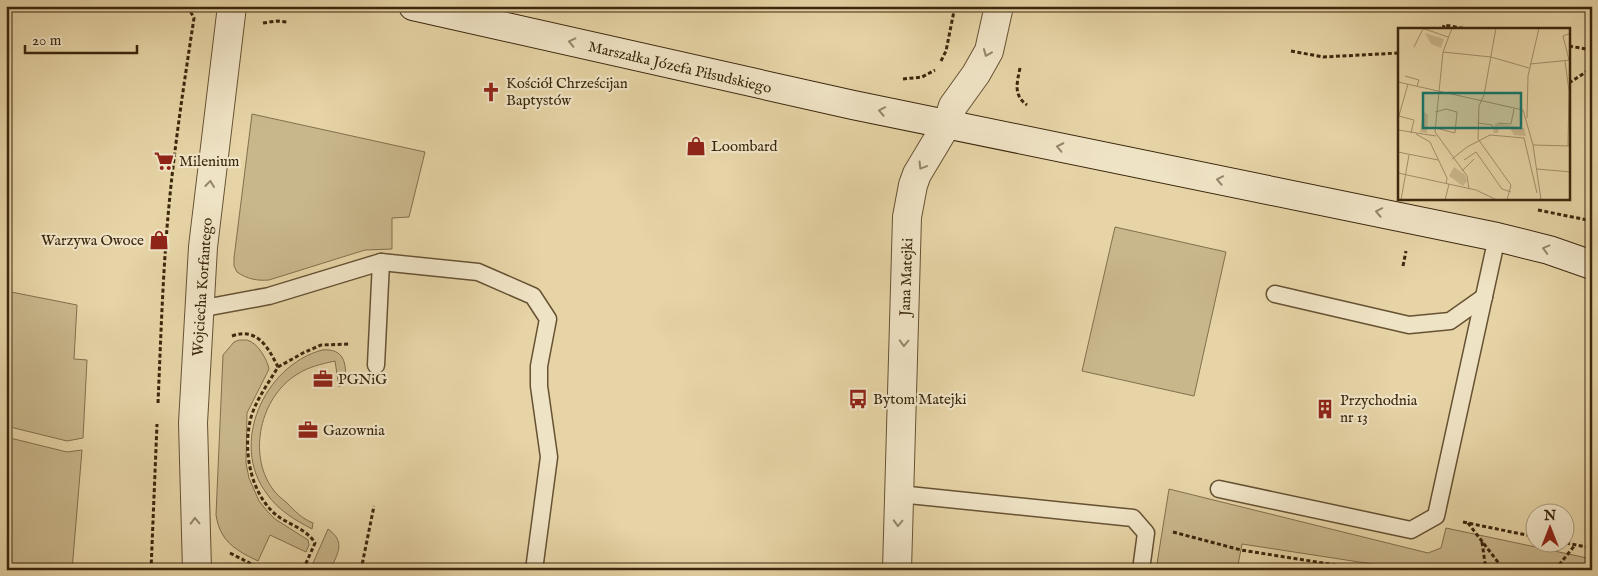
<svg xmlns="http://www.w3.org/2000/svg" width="1598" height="576" font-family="'IM FELL English',serif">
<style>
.green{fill:#c9b78c;stroke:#826f4c}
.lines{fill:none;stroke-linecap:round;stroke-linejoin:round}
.service-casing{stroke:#665233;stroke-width:19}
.minor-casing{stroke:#665233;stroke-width:30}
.secondary-casing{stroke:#3b270d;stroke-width:30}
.path{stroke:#3b270d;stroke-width:3;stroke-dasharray:4 2.5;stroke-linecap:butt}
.service{stroke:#efe3c5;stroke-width:16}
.minor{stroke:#efe3c5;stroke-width:28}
.secondary{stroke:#efe3c5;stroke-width:28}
.oneway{stroke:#958569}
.labels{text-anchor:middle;stroke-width:4.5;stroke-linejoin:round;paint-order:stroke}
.street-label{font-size:15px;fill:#3b270d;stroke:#efe3c5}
.poi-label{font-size:15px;fill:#3b270d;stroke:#efe3c5;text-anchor:start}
.inset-road{fill:none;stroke:#a28f69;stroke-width:1}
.view{fill:#0f766e;fill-opacity:0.15;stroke:#0f766e;stroke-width:2.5}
.inset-edge{fill:none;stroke:#3b270d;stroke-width:2.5}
</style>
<rect width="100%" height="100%" fill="#e6d4a6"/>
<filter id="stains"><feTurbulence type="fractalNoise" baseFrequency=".004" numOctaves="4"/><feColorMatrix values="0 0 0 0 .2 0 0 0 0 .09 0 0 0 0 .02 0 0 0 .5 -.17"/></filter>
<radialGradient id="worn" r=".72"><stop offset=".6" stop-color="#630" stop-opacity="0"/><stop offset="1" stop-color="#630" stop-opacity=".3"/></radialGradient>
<!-- green -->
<g class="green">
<path d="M252 114 425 152 409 217 392 218V249L365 250 269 280C257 281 247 279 237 272L234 266V258Z"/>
<path d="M1115 227 1226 252 1194 396 1082 371Z"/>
<path d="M6 291 77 305 74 359 87 360 83 438 67 441 6 426Z"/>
<path d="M239 340C240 340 247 340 247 340 258 343 267 359 269 369L247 413 246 463 249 478 259 501 268 512 275 519 308 540 309 545 306 552 270 535 258 561C235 550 220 541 216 515L223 355 234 342Z"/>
<path d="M322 350C344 348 347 363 345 382L339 387 335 361C321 364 308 367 296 375 260 398 248 454 272 488 276 494 281 498 286 502 295 511 301 518 313 523L312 529C295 520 278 510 267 494 229 444 264 366 322 350Z"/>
<path d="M6 437 67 452 82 450 72 570H6Z"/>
<path d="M1169 489 1428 553 1441 548 1446 528 1592 559V570H1411L1242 544 1237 570H1156Z"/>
<path d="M328 529C346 542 338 553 330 570H310Z"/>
</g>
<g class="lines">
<defs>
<g id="service">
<path d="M1275 294 1409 325 1450 321 1484 297"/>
<path d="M199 309 269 296 381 262 478 272 533 296 548 319 539 366V386L549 457 534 570"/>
<path d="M376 365 381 262"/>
<path d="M1219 489 1411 530 1436 516 1497 237"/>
<path d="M899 494 1133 518 1146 533 1141 570"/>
</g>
<g id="minor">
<path d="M197 570 193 423 203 247 232 6"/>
<path d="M897 570 907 217 913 185 917 174 947 124 953 106 976 74 989 51 999 6"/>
</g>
<path id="secondary" d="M413 6 853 105 1497 237 1549 250 1592 265"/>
</defs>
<!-- service casing -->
<use href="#service" class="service-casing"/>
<!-- minor casing -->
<use href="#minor" class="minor-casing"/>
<!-- secondary casing -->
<use href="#secondary" class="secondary-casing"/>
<!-- path -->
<g class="path">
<path d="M263 23 277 21 287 22"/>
<path d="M1443 29 1444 25 1467 29"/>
<path d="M1569 46 1592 50"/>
<path d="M1291 51 1323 57 1399 53"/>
<path d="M941 61 946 51 955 6"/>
<path d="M1020 68C1017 83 1013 95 1027 105"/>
<path d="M903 79 922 77 935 70"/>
<path d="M1569 83 1592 68"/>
<path d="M1538 210 1592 221"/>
<path d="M1403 266 1406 251"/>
<path d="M232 336C257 327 268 347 278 367 269 382 258 397 252 414 242 446 249 491 275 514 287 524 307 529 315 543L303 570"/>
<path d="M278 367 303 353 321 345 350 344"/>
<path d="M158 403C161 334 163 264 170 195 176 136 185 77 194 18L189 9 183 6"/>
<path d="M1463 522 1536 537"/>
<path d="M1468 523 1504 570"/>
<path d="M1173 532 1241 550 1367 570"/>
<path d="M1482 542 1486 570"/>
<path d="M1566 543 1592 548"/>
<path d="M230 553 263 570"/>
<path d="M151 570 157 424"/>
<path d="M361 570 374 506"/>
<path d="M1555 570 1575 545"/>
</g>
<!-- service -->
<use href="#service" class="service"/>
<!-- minor -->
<use href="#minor" class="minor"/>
<!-- secondary -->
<use href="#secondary" class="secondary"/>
</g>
<!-- one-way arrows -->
<defs><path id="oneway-chevron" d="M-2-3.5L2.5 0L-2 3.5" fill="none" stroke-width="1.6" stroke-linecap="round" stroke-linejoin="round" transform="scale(1.25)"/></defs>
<g class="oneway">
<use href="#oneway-chevron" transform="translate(572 42) rotate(-167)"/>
<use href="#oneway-chevron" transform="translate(987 53) rotate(113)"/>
<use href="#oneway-chevron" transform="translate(882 111) rotate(-169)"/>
<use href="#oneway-chevron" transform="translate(1060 147) rotate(-168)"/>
<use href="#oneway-chevron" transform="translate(922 166) rotate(121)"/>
<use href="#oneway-chevron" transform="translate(1220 180) rotate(-169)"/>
<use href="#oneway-chevron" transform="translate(210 184) rotate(-83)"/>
<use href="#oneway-chevron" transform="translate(1379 212) rotate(-169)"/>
<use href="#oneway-chevron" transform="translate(1546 249) rotate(-165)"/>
<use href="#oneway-chevron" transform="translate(904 343) rotate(92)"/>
<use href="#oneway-chevron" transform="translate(195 521) rotate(-92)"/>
<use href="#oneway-chevron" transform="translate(898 523) rotate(92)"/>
</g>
<!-- icons -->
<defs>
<symbol id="church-bare" viewBox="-9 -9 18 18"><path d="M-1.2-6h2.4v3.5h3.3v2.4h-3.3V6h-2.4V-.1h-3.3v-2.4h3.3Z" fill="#8f2418" stroke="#efe3c5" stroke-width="2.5" paint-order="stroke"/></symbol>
<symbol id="shop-bare" viewBox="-9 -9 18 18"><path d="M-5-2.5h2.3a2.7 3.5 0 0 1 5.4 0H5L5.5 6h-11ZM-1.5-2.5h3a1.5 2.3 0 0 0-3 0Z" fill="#8f2418" stroke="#efe3c5" stroke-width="2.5" paint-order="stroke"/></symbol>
<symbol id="supermarket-bare" viewBox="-9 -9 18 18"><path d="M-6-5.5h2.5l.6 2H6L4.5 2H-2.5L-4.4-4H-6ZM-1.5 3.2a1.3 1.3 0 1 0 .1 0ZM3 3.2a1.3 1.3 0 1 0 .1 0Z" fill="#8f2418" stroke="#efe3c5" stroke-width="2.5" paint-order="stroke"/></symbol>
<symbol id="office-bare" viewBox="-9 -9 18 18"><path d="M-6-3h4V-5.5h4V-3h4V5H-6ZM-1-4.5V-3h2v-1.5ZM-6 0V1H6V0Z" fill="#8f2418" stroke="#efe3c5" stroke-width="2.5" paint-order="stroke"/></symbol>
<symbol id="bus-bare" viewBox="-9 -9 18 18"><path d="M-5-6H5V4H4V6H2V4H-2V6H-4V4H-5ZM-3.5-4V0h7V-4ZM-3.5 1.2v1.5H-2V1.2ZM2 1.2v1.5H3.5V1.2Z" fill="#8f2418" stroke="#efe3c5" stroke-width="2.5" paint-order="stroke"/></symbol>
<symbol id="building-bare" viewBox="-9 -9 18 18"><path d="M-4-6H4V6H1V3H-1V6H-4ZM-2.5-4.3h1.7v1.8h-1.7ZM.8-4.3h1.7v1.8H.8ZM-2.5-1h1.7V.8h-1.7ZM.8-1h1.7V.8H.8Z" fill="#8f2418" stroke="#efe3c5" stroke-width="2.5" paint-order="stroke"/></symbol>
</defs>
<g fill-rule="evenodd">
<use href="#church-bare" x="477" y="78" width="28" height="28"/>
<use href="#shop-bare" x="682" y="132" width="28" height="28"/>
<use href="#supermarket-bare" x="150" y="147" width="28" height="28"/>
<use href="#shop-bare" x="145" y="226" width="28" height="28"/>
<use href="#office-bare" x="309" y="365" width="28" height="28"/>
<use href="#bus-bare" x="844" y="385" width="28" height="28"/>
<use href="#building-bare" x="1311" y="395" width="28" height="28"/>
<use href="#office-bare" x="294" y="416" width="28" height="28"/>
</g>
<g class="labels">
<!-- street labels -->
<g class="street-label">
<text transform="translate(680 67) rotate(13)" y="5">Marszałka Józefa Piłsudskiego</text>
<text transform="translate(906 277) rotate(-88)" y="5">Jana Matejki</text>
<text transform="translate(202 287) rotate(-86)" y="5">Wojciecha Korfantego</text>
</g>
<!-- poi labels -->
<g class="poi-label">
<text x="506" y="88">Kościół Chrześcijan<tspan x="506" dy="17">Baptystów</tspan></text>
<text x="711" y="151">Loombard</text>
<text x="179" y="166">Milenium</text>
<text x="144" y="245" text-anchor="end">Warzywa Owoce</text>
<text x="338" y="384">PGNiG</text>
<text x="873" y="404">Bytom Matejki</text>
<text x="1340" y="405">Przychodnia<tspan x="1340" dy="17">nr 13</tspan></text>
<text x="323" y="435">Gazownia</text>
</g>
</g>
<!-- overview -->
<g transform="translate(1398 28)">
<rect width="172" height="172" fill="#e6d4a6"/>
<path d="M27 5 46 11 43 20 33 16ZM25 83 30 87 29 105 22 104ZM97 95 126 100 128 108 116 107 112 100 101 98 100 105H95ZM56 139 67 147 69 153 65 158 51 148Z" fill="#c9b78c"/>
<path class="inset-road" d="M24 0 50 9M54 0 45 24 37 104 69 148 71 161M98 0 86 67 81 78 80 111 113 157 109 172M16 19 25 1M45 24 93 29 131 40M171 32 165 8 173 5M167 33 171 63 170 118M132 36 173 32M7 48 21 52 19 58M0 54 125 82 135 117 143 172M37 84 48 81 59 84 57 105 38 100M1 88 16 92 13 105M129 90 130 48 141 0M0 91 10 56M80 95 94 97 95 100M100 95 113 96 116 81M0 102 38 108M18 106 32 114 49 150 48 156M135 117 173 118M0 124 40 132M54 131 69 119 92 107 126 110 139 165M66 132 78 124 104 161 113 164M139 141 173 144M64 143 76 131M0 145 78 162 99 172M3 172 11 127M47 172 51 156"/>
<path class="view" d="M25 65H123V100H25Z"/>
<rect width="172" height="172" class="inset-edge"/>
</g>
<!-- margin -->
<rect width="1598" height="576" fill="none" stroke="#e6d4a6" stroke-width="25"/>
<rect x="8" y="8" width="1583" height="561" fill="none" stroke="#3b270d" stroke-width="2.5"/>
<rect x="12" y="12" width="1573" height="551" fill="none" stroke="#3b270d"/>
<!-- north arrow -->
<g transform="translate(1550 528)"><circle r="24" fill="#efe3c5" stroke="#a7987b"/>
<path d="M0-4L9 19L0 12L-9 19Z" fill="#8f2418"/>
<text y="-8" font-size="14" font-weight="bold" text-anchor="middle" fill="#3b270d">N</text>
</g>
<!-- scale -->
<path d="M25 45v8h112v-8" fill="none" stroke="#3b270d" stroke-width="2.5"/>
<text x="32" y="45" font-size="15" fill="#3b270d" stroke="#efe3c5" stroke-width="4" paint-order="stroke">20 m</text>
<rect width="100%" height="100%" filter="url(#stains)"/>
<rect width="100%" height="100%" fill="url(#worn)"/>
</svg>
